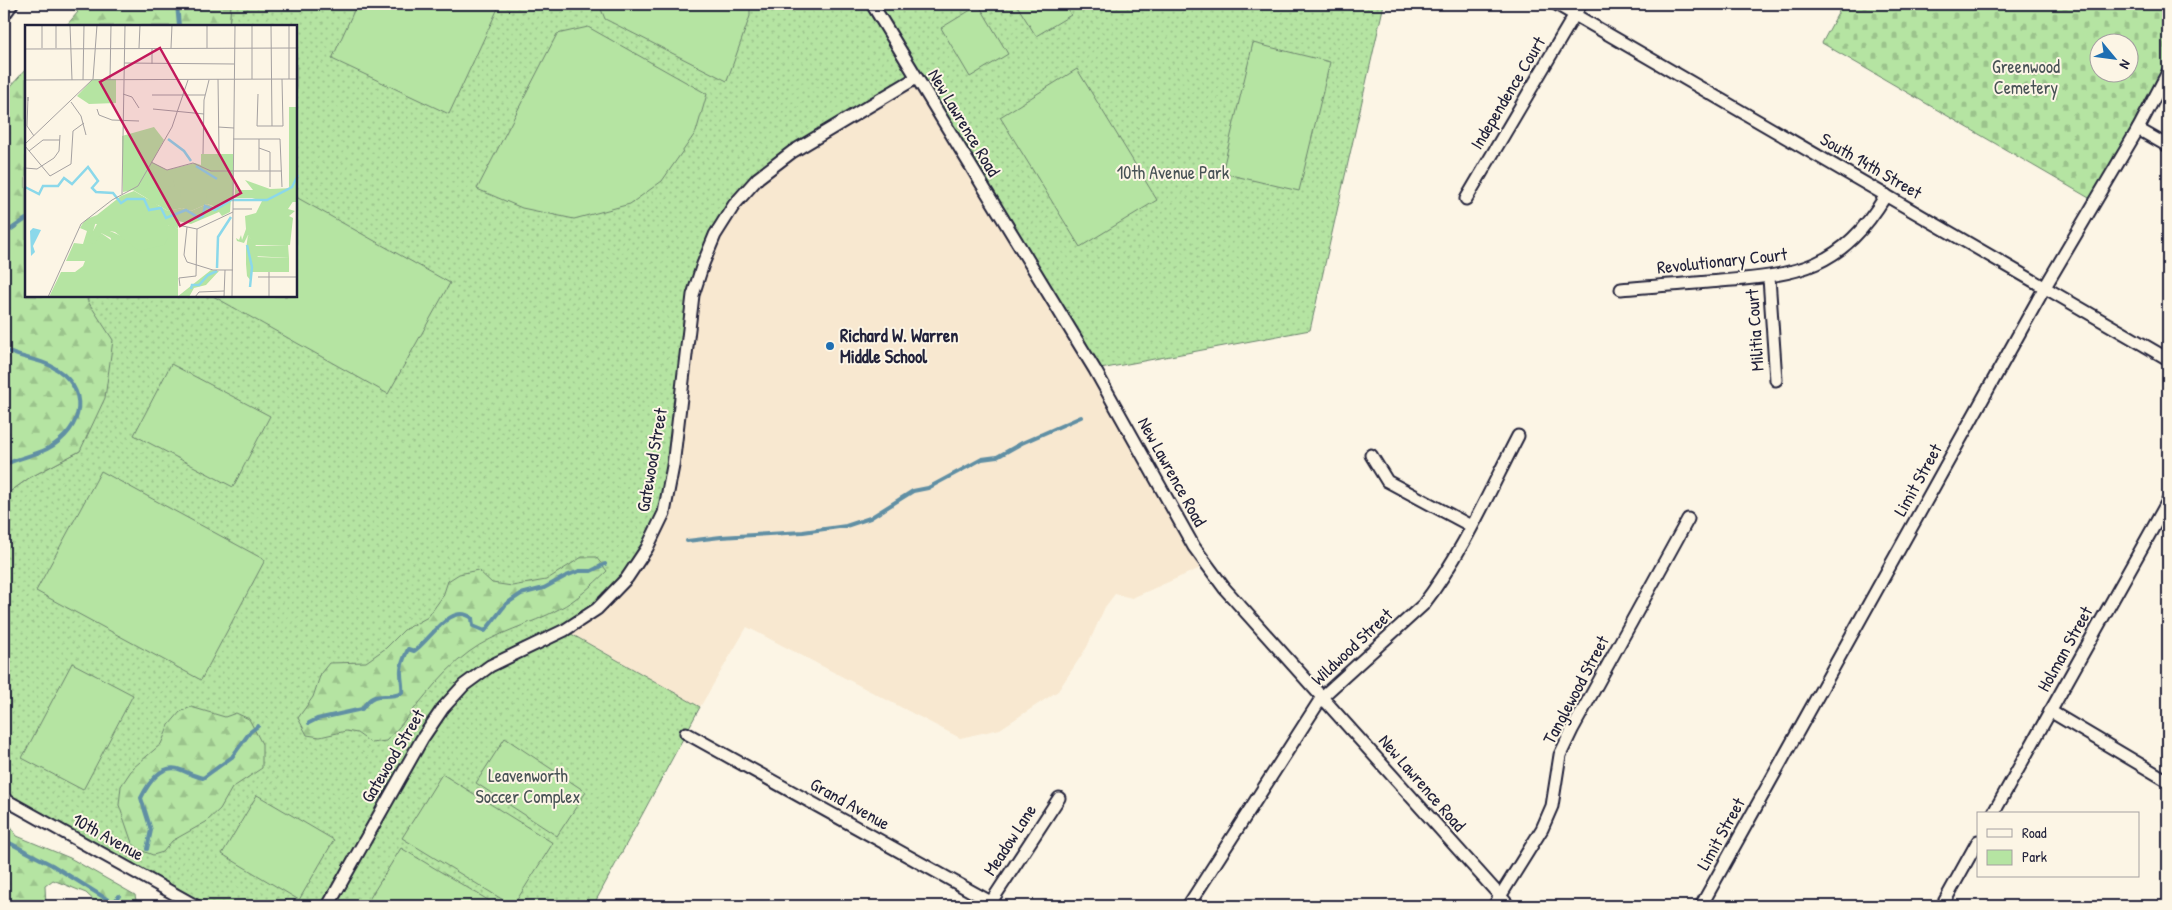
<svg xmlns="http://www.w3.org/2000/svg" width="2172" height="910" font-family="'Patrick Hand',sans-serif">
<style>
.built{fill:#f8e8d0}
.green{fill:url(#green-dots);stroke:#6c836e}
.forest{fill:url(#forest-firs);stroke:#6c836e}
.cemetery{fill:url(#cemetery-stones);stroke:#6c836e;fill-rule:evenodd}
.pitch{fill:#b5e4a2;stroke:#6c836e}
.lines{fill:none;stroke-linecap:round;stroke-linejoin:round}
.stream{stroke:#618fa4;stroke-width:4}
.minor-casing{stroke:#22223b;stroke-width:15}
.minor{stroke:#fcf5e5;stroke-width:11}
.poi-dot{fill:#1f6fb2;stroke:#fcf5e5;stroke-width:2}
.labels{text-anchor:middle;stroke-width:4;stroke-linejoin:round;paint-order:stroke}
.park-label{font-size:18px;fill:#475255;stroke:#fcf5e5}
.street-label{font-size:18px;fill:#22223b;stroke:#fcf5e5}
.poi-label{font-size:18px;font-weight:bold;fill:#22223b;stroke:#fcf5e5;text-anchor:start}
.inset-river{fill:none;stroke:#8bd8ea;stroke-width:2.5}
.inset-road{fill:none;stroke:#a5a1a1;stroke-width:1}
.view{fill:#c2185b;fill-opacity:0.15;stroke:#c2185b;stroke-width:2.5}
.inset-edge{fill:none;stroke:#22223b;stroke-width:2.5}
</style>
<defs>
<pattern id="green-dots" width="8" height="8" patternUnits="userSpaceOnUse" patternTransform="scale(1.25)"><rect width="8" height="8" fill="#b5e4a2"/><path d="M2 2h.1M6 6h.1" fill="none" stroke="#9bc38c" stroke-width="1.8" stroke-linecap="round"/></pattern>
<pattern id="forest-firs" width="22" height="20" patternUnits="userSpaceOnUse" patternTransform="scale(1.25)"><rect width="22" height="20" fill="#b5e4a2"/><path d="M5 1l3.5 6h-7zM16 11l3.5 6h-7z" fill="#9bc38c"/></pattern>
<pattern id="cemetery-stones" width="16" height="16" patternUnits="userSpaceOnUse" patternTransform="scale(1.25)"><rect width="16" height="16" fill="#b5e4a2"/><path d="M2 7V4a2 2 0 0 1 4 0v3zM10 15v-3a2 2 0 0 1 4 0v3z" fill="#9bc38c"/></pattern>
</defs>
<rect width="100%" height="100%" fill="#fcf5e5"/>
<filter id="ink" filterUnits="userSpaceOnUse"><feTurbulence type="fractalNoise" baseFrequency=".02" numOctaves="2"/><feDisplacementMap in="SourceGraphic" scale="10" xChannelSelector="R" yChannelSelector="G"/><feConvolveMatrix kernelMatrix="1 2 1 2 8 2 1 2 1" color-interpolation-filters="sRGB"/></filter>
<g filter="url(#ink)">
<!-- built -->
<path class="built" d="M916 78 1207 565 1132 598 1115 594 1105 607 1087 647 1058 691 1000 729 960 738 747 627 700 707 565 630 703 264 758 178Z"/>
<!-- green -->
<path class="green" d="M231 4H1384L1310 330 1095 370 916 78 758 178 703 264 664 513 627 578 566 631 700 707 593 906H196L4 799V496L29 478 80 451 88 296H296V26H229Z"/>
<!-- forest -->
<g class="forest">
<path d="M64 4H231L229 26H66L78 12Z"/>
<path d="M26 69V296H88L87 300 113 340 105 398 80 451 29 478 4 496V94Z"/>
<path d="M582 557H596L607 571C592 585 577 600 559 609 530 625 496 632 469 652 436 676 415 712 386 741L371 743 357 733 346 731 320 737 307 735 298 718 313 697 321 673 329 663 366 662 386 648 404 630 428 617 443 596 448 581 459 574 478 570 492 583 512 586 546 580Z"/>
<path d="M191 707 225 717 236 713 249 719 262 744V768L232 788 220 809 206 822 172 841 163 852 153 855 140 850 132 843 119 805 121 786 133 768 161 744 169 725 180 712Z"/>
<path d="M4 821 8 823 17 836 70 858 135 895 137 906H100L86 893 53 880 45 886 46 906H4Z"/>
</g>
<!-- cemetery -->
<path class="cemetery" d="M1843 4H2168V72L2096 202 1822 43ZM2100 42H2130V72H2100Z"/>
<!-- pitch -->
<g class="pitch">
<path d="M357 4H500L449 114 332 59Z"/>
<path d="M599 4H750V16L727 81 605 19Z"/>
<path d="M1016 4H1065L1071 15 1036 36Z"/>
<path d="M979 5 1008 54 970 77 941 28Z"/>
<path d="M588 27 707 94 696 132 662 181 630 204 574 219 522 208 477 189 557 34Z"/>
<path d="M1253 43 1330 62 1299 191 1222 173Z"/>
<path d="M1077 69 1157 200 1080 247 1000 117Z"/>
<path d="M296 197 450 283 388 394 213 296H296Z"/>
<path d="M171 364 270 416 233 487 134 435Z"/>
<path d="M101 471 265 560 201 680 36 591Z"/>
<path d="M72 663 133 695 83 790 22 758Z"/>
<path d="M505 738 586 792 557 836 476 783Z"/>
<path d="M442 774 553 843 513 906 402 838Z"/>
<path d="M257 795 334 840 299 900 222 854Z"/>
<path d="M401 848 498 906H365Z"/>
</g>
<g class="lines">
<!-- stream -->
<g class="stream">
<path d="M177 4 179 26"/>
<path d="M4 234 26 219"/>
<path d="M4 349C16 358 37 358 51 366 91 387 85 429 47 449 33 456 17 458 4 465"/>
<path d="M687 541 721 537 803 532 846 526 870 518 913 491 928 488 982 459 997 457 1022 443 1081 417"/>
<path d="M309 723 317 719 362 709C375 688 383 701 402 693 403 685 401 681 401 673 400 665 405 656 408 649L414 651C429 642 451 601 472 618L473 626 485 631 506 604 521 594 544 588 566 576 579 571H591L605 564"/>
<path d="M4 840 52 865 113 903 119 896"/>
<path d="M147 849 151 830 141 798C148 784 161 762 181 770 189 773 194 776 203 778L232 757 250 732 258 726"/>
</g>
<defs>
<g id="minor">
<path d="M872 4 1095 370 1194 547 1225 589 1509 906"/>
<path d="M1556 4 2168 359"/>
<path d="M4 15 12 4"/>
<path d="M2138 129 2168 146"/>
<path d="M1466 199 1581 4"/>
<path d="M1769 278 1776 380"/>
<path d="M1621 289C1654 286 1687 284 1720 281 1800 275 1842 268 1886 195"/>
<path d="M1371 455 1387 481 1471 526"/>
<path d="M2050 711 2168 781"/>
<path d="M686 733 998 906"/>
<path d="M4 799 196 906"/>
<path d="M1993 814 2168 501"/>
<path d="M991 902 1059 798"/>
<path d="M328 906 422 739 443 708 464 685 490 666 565 630 597 609 627 578 647 548 664 513 673 466 693 295 703 264 715 235 734 205 758 178 792 152 916 78"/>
<path d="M1188 906 1322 697 1423 605C1462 554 1489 492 1518 436"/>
<path d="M1494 906 1542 829 1552 806 1560 755 1572 730 1688 519"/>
<path d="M1701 906 2045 287 2138 129 2168 72"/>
<path d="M1942 906 1978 841"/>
</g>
</defs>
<!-- minor casing -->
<use href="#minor" class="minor-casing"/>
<!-- minor -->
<use href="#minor" class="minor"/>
</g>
</g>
<!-- markers -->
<circle class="poi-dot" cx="830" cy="346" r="5"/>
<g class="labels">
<!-- park labels -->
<g class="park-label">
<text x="2026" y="73">Greenwood<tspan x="2026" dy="21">Cemetery</tspan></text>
<text x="1173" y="179">10th Avenue Park</text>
<text x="528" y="782">Leavenworth<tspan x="528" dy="21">Soccer Complex</tspan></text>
</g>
<!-- street labels -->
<g class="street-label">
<text transform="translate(1508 93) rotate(-59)" y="6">Independence Court</text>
<text transform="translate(964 123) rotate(59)" y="6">New Lawrence Road</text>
<text transform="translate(1871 166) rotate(30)" y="6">South 14th Street</text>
<text transform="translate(1722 261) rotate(-6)" y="6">Revolutionary Court</text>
<text transform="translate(1755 330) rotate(-94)" y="6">Militia Court</text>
<text transform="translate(652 460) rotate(-80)" y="6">Gatewood Street</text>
<text transform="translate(1172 472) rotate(61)" y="6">New Lawrence Road</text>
<text transform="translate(1918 480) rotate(-61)" y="6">Limit Street</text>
<text transform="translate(1352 647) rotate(-43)" y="6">Wildwood Street</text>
<text transform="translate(2065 649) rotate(-61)" y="6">Holman Street</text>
<text transform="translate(1576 690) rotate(-62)" y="6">Tanglewood Street</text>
<text transform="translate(393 756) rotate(-59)" y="6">Gatewood Street</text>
<text transform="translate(1422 783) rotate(49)" y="6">New Lawrence Road</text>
<text transform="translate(850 804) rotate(29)" y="6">Grand Avenue</text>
<text transform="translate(1721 834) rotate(-61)" y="6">Limit Street</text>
<text transform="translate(108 837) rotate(29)" y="6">10th Avenue</text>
<text transform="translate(1010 840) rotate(-57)" y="6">Meadow Lane</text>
</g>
<!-- poi labels -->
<g class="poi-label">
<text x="840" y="342">Richard W. Warren<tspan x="840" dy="21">Middle School</tspan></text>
</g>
</g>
<!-- overview -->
<g transform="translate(25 25)">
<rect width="272" height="272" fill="#fcf5e5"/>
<path d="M264 82H272V177H267L264 161ZM129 102 139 115 127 137 142 145 170 138 176 140V129H208V173L191 182 182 179 166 186 157 183 143 186 108 165 98 167 97 111ZM71 196 68 207 76 208 86 215 85 206 103 214 143 213V201L146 199 153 204V271L24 272 36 247H50L58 241 60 236H41L49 218 58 219 62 206 55 203 58 198ZM223 210 231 221 263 220 264 233 229 231 221 224Z" fill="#b5e4a2"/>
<path d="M220 155 245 164 268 163 271 172 263 184 270 186 264 191 268 193 265 220H229L223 210 219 218 212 216 211 213 214 215 216 210 217 215 221 204 220 191 231 188 237 176 227 173H210V159L212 165H228ZM109 166 143 186 157 183 166 186 182 179 191 183 206 173 205 187 197 191 194 187 166 199 153 196V204L146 200 143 201V213L139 220 114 226 90 207 85 206 88 214 76 208 70 219 62 217 72 199 58 198 62 194 72 190 96 171ZM226 223 233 232 264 233V247H226V256L222 251 221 239V224ZM186 245 194 246 181 260 169 263 164 272H152Z" fill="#b5e4a2"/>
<path d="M68 54H91V78L64 79 52 71Z" fill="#b5e4a2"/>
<path d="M186 133 203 134V143L186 140ZM143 150 148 155 150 162 135 161V151ZM122 157a6 6 0 1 1 12 0a6 6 0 1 1-12 0ZM155 169a7 7 0 1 1 14 0a7 7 0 1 1-14 0ZM181 170a7 7 0 1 1 14 0a7 7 0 1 1-14 0ZM132 165 133 166V180L126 178 118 167Z" fill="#b5e4a2"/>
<path d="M8 203 16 205 8 221 10 227 6 231 5 206Z" fill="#8bd8ea"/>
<path class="inset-river" d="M143 114 159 126 166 136M171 141 192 154M0 162 14 169 18 161H33L39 153 47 159 63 142 73 156 67 163 71 167 88 168 96 178 102 174H119L124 185 136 183 141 193 161 185 174 193 178 191 180 181 190 185 206 175H242L267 162 273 150M222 220 227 242 225 262M192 243 193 212 206 192M166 264 167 260H174L183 250 192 246"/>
<path class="inset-road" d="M45 0 47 55M246 0 247 101M17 23V0M31 23V0M114 23 115 0M146 23 147 0M182 23V0M0 24 273 23M99 38 209 39M127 39V23M85 54 86 0M193 54 194 128M227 54V0M264 54V0M0 55 273 54M58 55 59 0M98 69 107 72 114 83M233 69 232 101H258L257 54M127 70H180M3 76V72L2 101 9 111M46 77 56 91 61 110M72 84 74 90 87 95 114 96M128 84 179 89M193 102 209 103M208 114H255L257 162M0 119 68 54 72 0M0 121 25 151 46 139 48 106 59 98M234 123 245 127V162M4 126 18 115H35M178 129 179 75 184 55M126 137 142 145 168 138 186 146H257M0 143 12 144 29 133 34 126 35 110M234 145V114M97 169 100 0M208 184H227M153 200 172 204 208 187M162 202 159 230 162 237M162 237 188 245H208M233 252H273M155 261 154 253 171 251 172 204M23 272 56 199 87 175 113 161 147 102 163 55M170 272 174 267 199 266M199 272 200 245M207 272 210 0M244 272V247"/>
<path class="view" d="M135 23 216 168 155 201 75 57Z"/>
<rect width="272" height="272" class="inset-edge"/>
</g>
<!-- margin -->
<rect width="2172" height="910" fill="none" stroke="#fcf5e5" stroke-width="20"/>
<rect x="10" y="10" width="2152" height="890" fill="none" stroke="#22223b" stroke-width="2" filter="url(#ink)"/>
<!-- legend -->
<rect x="1977" y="812" width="162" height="65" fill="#fcf5e5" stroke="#a5a1a1"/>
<rect x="1987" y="829" width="25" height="8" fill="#fcf5e5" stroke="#a5a1a1"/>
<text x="2022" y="838" font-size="15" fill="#22223b">Road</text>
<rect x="1987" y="850" width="25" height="15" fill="#b5e4a2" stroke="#a5a1a1"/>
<text x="2022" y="862" font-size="15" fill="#22223b">Park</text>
<!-- north arrow -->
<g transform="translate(2114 58) rotate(119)"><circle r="24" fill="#fcf5e5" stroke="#a5a1a1"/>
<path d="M0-4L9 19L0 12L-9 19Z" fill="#1f6fb2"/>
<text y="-8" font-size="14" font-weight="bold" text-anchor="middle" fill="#22223b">N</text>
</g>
</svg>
